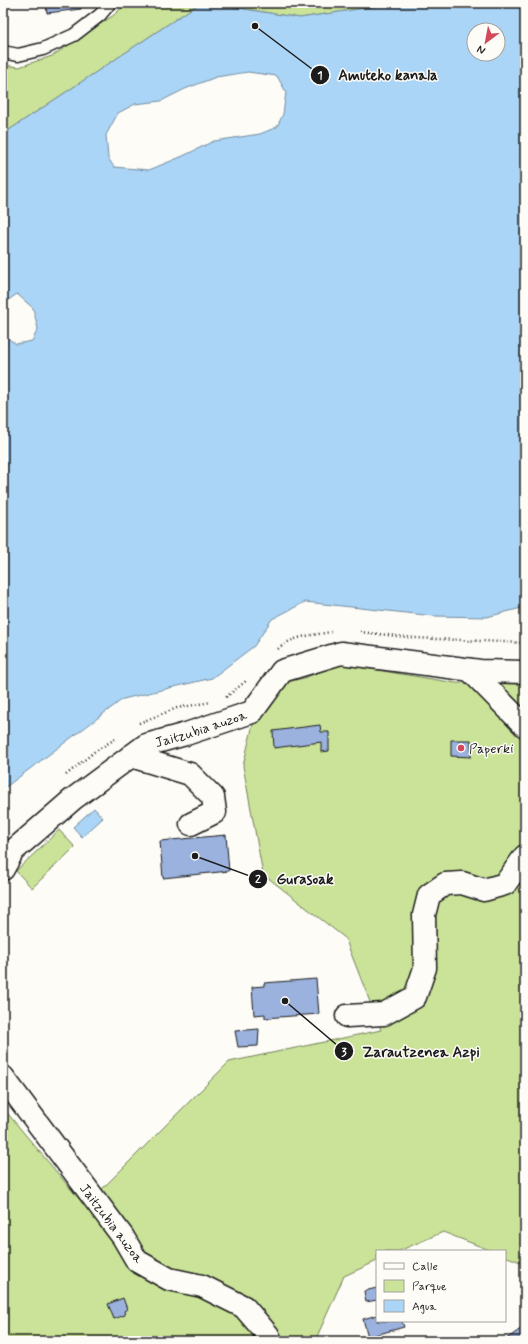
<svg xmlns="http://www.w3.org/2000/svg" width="528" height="1344" font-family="Mynerve,sans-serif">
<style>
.green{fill:#cae398;stroke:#73805a}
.water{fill:#abd5f6;stroke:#728b9f;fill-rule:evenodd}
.building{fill:#9bb2df;stroke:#1c1c1c}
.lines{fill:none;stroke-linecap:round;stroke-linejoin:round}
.lane-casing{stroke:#1c1c1c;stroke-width:15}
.street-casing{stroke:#1c1c1c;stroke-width:25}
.path{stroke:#1c1c1c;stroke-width:2.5;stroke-dasharray:1 3;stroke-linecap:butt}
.lane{stroke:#fdfcf7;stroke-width:12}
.street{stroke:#fdfcf7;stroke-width:22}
.poi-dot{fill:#d1495b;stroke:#fdfcf7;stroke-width:1.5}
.labels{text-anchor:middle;stroke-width:3;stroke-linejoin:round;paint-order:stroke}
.street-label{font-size:14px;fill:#1c1c1c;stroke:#fdfcf7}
.poi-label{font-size:14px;fill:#1c1c1c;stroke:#fdfcf7;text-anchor:start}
.leader{fill:none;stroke:#1c1c1c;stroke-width:1.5}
.callout-dot{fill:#1c1c1c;stroke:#fdfcf7;stroke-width:1.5}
.mark-label{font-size:12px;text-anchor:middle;font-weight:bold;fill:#fff}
.callout-label{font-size:15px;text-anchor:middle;font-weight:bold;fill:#1c1c1c;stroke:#fdfcf7;stroke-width:3;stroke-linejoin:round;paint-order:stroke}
</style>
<rect width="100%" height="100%" fill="#fdfcf7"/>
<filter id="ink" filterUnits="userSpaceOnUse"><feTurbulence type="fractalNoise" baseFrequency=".025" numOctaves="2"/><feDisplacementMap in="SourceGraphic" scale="8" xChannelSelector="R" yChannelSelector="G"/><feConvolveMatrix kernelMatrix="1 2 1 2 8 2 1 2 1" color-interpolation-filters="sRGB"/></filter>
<g filter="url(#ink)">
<!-- green -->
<g class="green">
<path d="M129 3H200L3 134V65L19 67 52 56 114 15 119 10Z"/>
<path d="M208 3H397L300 18Z"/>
<path d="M340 664 456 683 525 684V1264L505 1256V1251H492L443 1232 399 1251H377V1261L344 1276 315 1341H3V1108L85 1206 229 1062 381 1030 345 938 263 874 243 766 254 720 283 683 304 678Z"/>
<path d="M59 830 75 847 32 888 16 871Z"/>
</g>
<!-- water -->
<g class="water">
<path d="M200 3H208L300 18 397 3H525V607L487 617 434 616 305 602 272 619 254 646 212 678 123 699 3 789V335L16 344 32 341 38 329 33 308 17 294 7 301 3 307C3 298 2 287 3 278 4 270 9 261 3 253V134ZM474 30H498V54H474ZM248 72 277 76 286 92 283 114 277 127 260 134 214 141 183 156 149 170 114 167 108 158 106 135 118 113 135 104 161 101 185 89 216 77Z"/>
<path d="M94 808 103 818 82 837 73 827Z"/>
</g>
<!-- building -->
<g class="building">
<path d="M46 3H80L81 9 47 13Z"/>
<path d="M320 725 321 732H329V751L321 752V742L274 748 273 731Z"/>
<path d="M451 740H471V757L451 756Z"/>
<path d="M226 835 229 871 163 878 160 841Z"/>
<path d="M316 979 319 1014 265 1018V1014L254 1015 252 987 264 986V983Z"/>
<path d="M259 1029 258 1046 238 1047 235 1031Z"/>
<path d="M377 1288V1300L366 1302 364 1291Z"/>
<path d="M123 1298 127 1309 124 1311 125 1315 114 1319 108 1304Z"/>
<path d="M377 1315V1321H402L404 1327 368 1337 363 1319Z"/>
<path d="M525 1326V1341H499L503 1338 505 1340Z"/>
</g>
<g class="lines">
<defs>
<path id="lane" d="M3 52 18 55 43 49 74 35 100 15 110 3"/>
<g id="street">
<path d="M470 670 525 726"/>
<path d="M131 756 190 774 213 797 215 812 191 824"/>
<path id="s1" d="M3 869 13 851 73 799 146 745 186 734 252 712 282 671 341 653 480 671 525 672"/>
<path d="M347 1016 384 1014 415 997 425 968 424 915 429 895 445 884 462 883 484 890 505 884 525 856"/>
<path d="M3 1077 123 1237 137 1261 169 1279 202 1286 244 1307 268 1335 271 1341"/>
</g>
</defs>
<!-- lane casing -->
<use href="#lane" class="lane-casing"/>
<!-- street casing -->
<use href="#street" class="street-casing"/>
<!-- path -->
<g class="path">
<path d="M360 632 415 638 525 643"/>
<path d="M278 649C291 636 314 635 331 632"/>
<path d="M226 697 246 681"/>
<path d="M139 723 177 708 211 702"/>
<path d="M66 775 94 752 115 739"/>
</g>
<!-- lane -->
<use href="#lane" class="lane"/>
<!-- street -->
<use href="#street" class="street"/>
</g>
</g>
<!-- markers -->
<circle class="poi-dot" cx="461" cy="748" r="4"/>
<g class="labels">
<!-- street labels -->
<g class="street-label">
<text dy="5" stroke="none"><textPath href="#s1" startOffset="248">Jaitzubia auzoa</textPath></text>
<text transform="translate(112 1223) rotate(53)" y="5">Jaitzubia auzoa</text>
</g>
<!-- poi labels -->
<g class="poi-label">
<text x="469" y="753">Paperki</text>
</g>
</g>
<!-- callouts -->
<path class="leader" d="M255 26L320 75M195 856L258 879M285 1001L344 1051"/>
<g class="callout-dot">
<circle cx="255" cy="26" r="4"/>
<circle cx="195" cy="856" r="4"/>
<circle cx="285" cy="1001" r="4"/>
<circle cx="320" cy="75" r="10"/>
<circle cx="258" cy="879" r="10"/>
<circle cx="344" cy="1051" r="10"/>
</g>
<g class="mark-label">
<text x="320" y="79">1</text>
<text x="258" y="883">2</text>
<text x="344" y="1056">3</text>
</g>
<g class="callout-label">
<text x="388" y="80">Amuteko kanala</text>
<text x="305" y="884">Gurasoak</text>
<text x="421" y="1057">Zarautzenea Azpi</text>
</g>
<!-- margin -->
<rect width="528" height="1344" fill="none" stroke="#fdfcf7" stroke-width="16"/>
<rect x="8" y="8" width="512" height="1328" fill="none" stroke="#1c1c1c" stroke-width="1.5" filter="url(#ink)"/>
<!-- legend -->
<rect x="376" y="1250" width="130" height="72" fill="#fdfcf7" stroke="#a3a29f"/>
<rect x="384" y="1263" width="20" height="6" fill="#fdfcf7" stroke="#a3a29f"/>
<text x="412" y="1270" font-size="12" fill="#1c1c1c">Calle</text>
<rect x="384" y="1280" width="20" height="12" fill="#cae398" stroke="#a3a29f"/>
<text x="412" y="1290" font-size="12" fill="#1c1c1c">Parque</text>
<rect x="384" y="1300" width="20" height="12" fill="#abd5f6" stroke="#a3a29f"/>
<text x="412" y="1310" font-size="12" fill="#1c1c1c">Agua</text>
<!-- north arrow -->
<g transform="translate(486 42) rotate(212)"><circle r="19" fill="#fdfcf7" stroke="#a3a29f"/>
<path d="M0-3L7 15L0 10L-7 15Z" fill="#d1495b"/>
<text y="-6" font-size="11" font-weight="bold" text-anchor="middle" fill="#1c1c1c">N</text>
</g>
</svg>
